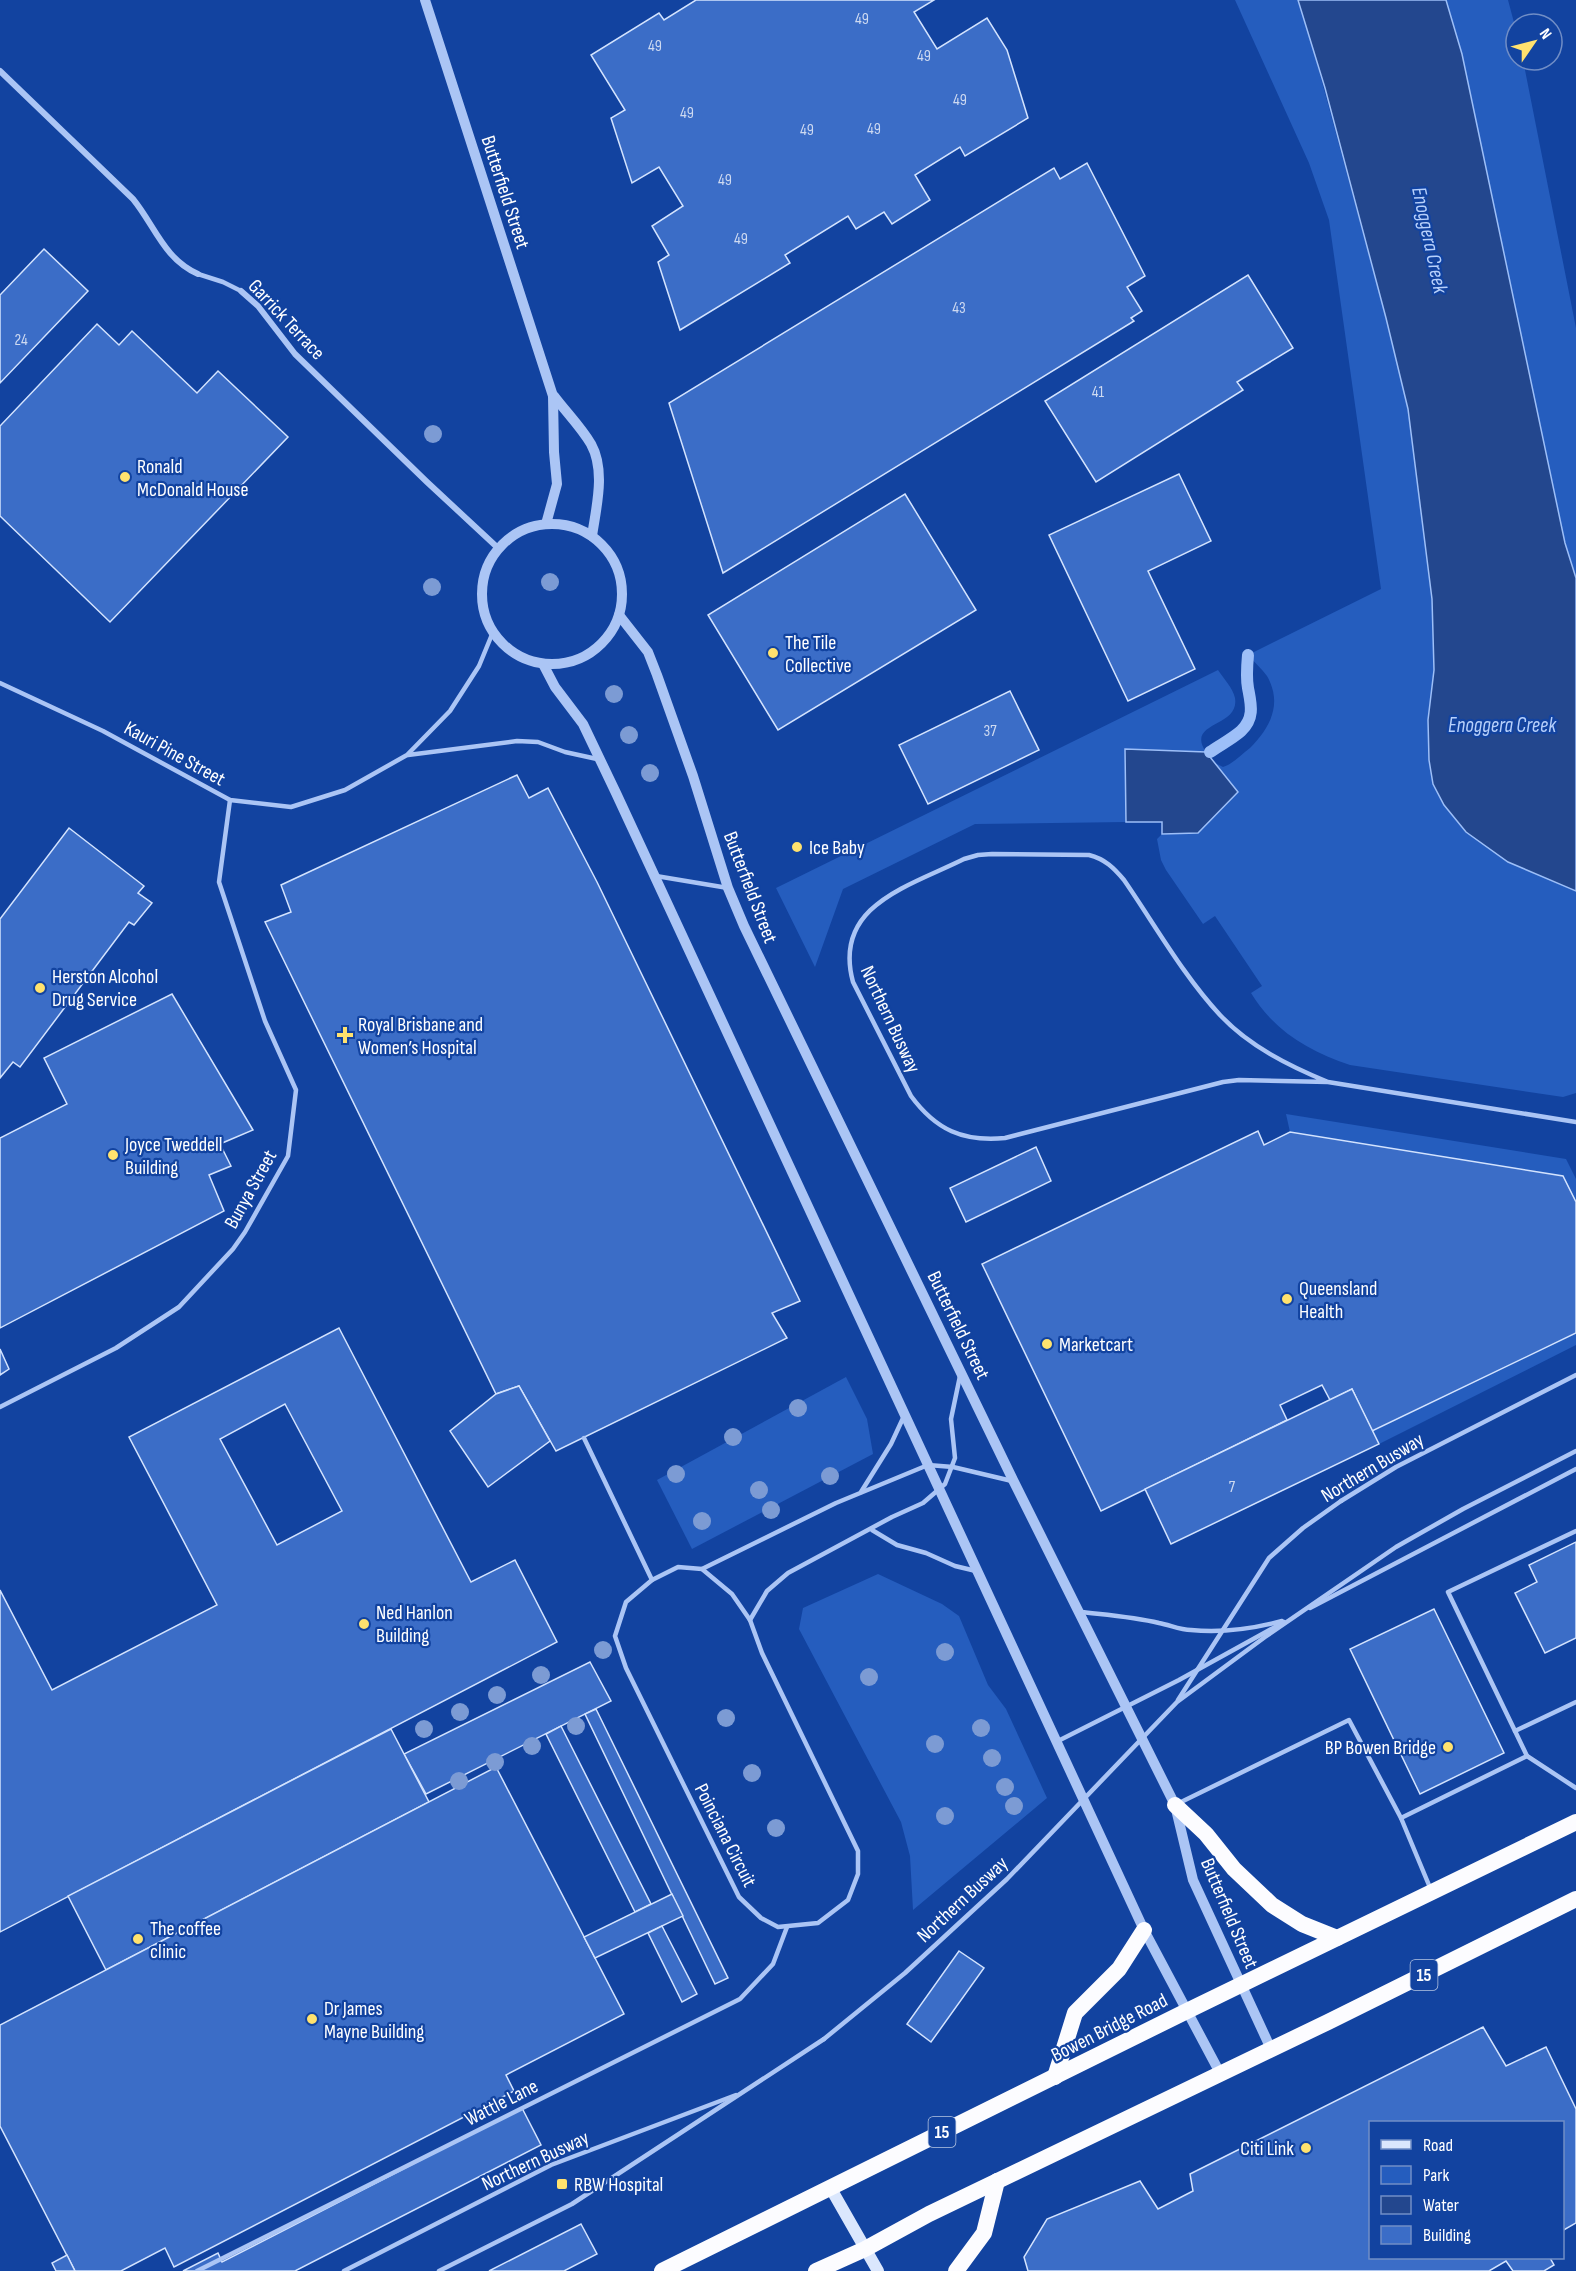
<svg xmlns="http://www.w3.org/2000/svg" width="1576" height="2271" font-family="'Sofia Sans Condensed',sans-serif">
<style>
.green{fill:#255dbe}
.water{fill:#23478e;stroke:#9dbff8;stroke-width:1.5}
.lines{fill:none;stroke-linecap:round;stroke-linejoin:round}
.stream{stroke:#9dbff8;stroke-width:12}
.building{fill:#3b6dc7;stroke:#d3e3fe;stroke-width:1.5;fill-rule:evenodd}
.service{stroke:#abc5f5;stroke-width:4.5}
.minor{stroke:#abc5f5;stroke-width:6}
.tertiary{stroke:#abc5f5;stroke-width:10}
.secondary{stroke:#dbe7fd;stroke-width:12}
.trunk{stroke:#fcfcff;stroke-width:16}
.service-bridge{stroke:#abc5f5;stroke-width:4.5}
.tree{fill:#7c9bd4}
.poi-dot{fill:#ffe26e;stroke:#1243a0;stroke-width:2}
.labels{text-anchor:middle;stroke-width:4.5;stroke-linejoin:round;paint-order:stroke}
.number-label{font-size:16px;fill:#cedaf1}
.shield{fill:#1243a0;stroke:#b8c7e2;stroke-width:1.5}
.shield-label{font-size:18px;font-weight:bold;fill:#fff}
.street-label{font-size:20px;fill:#fff;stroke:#1243a0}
.poi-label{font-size:20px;fill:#fff;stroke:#1243a0;text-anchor:start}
.water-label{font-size:21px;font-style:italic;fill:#b7d0fb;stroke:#1243a0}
</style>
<rect width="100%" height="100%" fill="#1243a0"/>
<!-- green -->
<g class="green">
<path d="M1235 0H1298L1303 12 1386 318 1408 409 1432 599 1434 670 1428 720 1508 862 1576 891V1093L1563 1097 1350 1065C1309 1051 1274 1031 1251 993L1262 986 1215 916 1203 924 1166 870 1161 860 1157 839 1162 834 1198 833 1238 792 1215 763 1223 767C1233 764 1242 754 1250 748 1270 728 1283 704 1267 676 1262 669 1254 662 1248 655L1381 589 1329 220 1309 163Z"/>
<path d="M1446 0H1508L1516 30V60H1523L1576 328V578L1565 543 1462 54Z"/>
<path d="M1218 670C1223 678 1233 688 1235 698 1240 728 1185 721 1206 752L1125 750 1126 822 975 824 843 889 815 967 776 888Z"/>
<path d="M1286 1114 1566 1159 1576 1179V1202L1563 1176 1290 1132Z"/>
<path d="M1576 1333V1345L1379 1444 1372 1431Z"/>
<path d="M846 1377 867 1419 873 1454 692 1549 657 1480Z"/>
<path d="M878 1574 942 1604 959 1616 988 1685 1006 1709 1047 1798 913 1910 910 1856 901 1822 799 1629 803 1608Z"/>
</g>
<!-- water -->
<g class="water">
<path d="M1298 0H1446L1462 54 1565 543 1576 578V891L1508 862 1466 832 1444 805 1433 784 1429 760 1428 720 1434 670 1432 599 1408 409 1386 318 1325 88Z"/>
<path d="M1125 749 1206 752 1238 792 1198 833 1162 834V822H1126Z"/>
</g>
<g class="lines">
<!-- stream -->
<path class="stream" d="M1210 752C1220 745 1232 739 1241 731 1255 718 1251 704 1248 688 1246 677 1247 666 1248 655"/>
</g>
<!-- building -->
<g class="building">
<path d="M696 0H934L914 12 937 49 987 18 1007 50 1028 118 965 156 960 147 915 175 930 200 892 224 884 212 856 229 848 216 785 255 790 263 680 330 658 262 669 255 652 226 683 206 659 167 632 183 611 118 625 110 591 55 659 13 664 20Z"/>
<path d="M1087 163 1145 276 1127 287 1142 311 1131 318 1134 321 723 573 669 403 1054 168 1060 179Z"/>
<path d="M44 249 88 291 0 383V295Z"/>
<path d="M1248 275 1293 348 1237 382 1243 390 1096 482 1045 401Z"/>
<path d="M97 324 119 345 132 331 197 393 218 371 288 437 110 622 0 516V426Z"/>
<path d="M1179 474 1211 541 1148 571 1195 669 1128 701 1049 535Z"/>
<path d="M905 494 976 610 778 730 708 615Z"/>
<path d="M1010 691 1039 750 928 804 899 745Z"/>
<path d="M517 775 529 798 548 788 597 882 800 1301 772 1313 787 1338 556 1451 519 1386 496 1394 265 922 291 912 281 885Z"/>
<path d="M69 828 144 886 138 893 152 903 134 925 129 922 20 1067 13 1062 0 1078V919Z"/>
<path d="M172 994 253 1130 220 1144 231 1166 209 1175 224 1211 0 1328V1138L67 1104 44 1058Z"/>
<path d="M1258 1131 1264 1145 1290 1132 1563 1176 1576 1202V1333L1372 1431 1352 1389 1330 1400 1322 1385 1280 1405 1287 1420 1101 1511 982 1264Z"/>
<path d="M1036 1147 1051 1181 966 1222 950 1188Z"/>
<path d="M339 1328 471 1582 515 1560 557 1642 0 1932V1590L52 1690 217 1605 129 1437ZM285 1404 342 1511 277 1545 220 1439Z"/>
<path d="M0 1349 9 1369 0 1375Z"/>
<path d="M519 1386 550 1441 488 1487 450 1431 496 1394Z"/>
<path d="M1352 1389 1379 1444 1171 1544 1145 1489Z"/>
<path d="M1576 1542V1638L1545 1653 1515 1593 1537 1582 1529 1565Z"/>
<path d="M1434 1609 1504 1753 1420 1794 1350 1649Z"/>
<path d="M590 1662 611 1701 426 1794 404 1754Z"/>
<path d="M596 1709 728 1978 715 1984 585 1714Z"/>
<path d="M561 1726 651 1904 635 1912 546 1734Z"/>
<path d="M391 1729 429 1802 106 1970 68 1896Z"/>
<path d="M496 1767 624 2014 506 2075 514 2091 174 2267 165 2248 121 2271H75L0 2126V2025Z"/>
<path d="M672 1894 683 1916 595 1958 584 1937Z"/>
<path d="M662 1926 697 1994 682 2002 648 1933Z"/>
<path d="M959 1951 984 1968 931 2042 907 2024Z"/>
<path d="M1483 2027 1506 2066 1546 2047 1576 2109V2223L1562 2231V2122H1370V2258H1550L1554 2265 1544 2271H1513L1506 2261 1489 2271H1028L1024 2257 1047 2219 1140 2181 1158 2209 1193 2191 1190 2174Z"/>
<path d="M522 2108 541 2145 295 2271H183L218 2253 222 2262Z"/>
<path d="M581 2224 597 2254 564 2271H489Z"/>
<path d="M67 2255 75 2271H56L52 2263Z"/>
</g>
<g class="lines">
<!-- service -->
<g class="service">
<path d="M198 274 223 282 241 291"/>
<path d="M0 683 103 731 230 800 291 807 345 790 407 755 450 711 479 666 493 632"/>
<path d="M408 755 517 741 538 742 565 752 597 759"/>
<path d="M656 876 728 888"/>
<path d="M1328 1082C1289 1066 1249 1046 1220 1015 1183 975 1155 925 1124 880 1114 868 1105 859 1089 855L992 854 978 855 964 859C910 886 832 905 853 982L911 1096C936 1130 963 1142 1005 1138L1223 1082 1239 1080 1328 1082 1576 1122"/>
<path d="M0 1407 116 1348 179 1307 233 1249 245 1232 288 1156 296 1090 265 1021 219 882 230 800"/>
<path d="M584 1438 652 1580"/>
<path d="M861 1492 891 1444 904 1416"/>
<path d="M1341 1501 1396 1467 1576 1375"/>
<path d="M872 1530 897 1545 926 1553 955 1566 976 1571"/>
<path d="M1576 1531 1448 1592 1515 1731 1576 1702"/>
<path d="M678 1567 702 1569 732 1594 750 1620 762 1653 858 1851V1874L848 1900 818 1923 778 1927 761 1918 739 1897 626 1668 615 1636 626 1602 652 1580Z"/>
<path d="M702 1569 836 1503 928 1465 953 1467 1012 1481"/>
<path d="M1310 1608 1576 1469"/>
<path d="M1081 1612C1107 1615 1134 1617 1159 1623 1170 1625 1180 1630 1191 1630 1222 1633 1252 1629 1282 1621"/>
<path d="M750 1620 767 1591 788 1573 892 1517 923 1503 945 1484 955 1458 951 1419 960 1376"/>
<path d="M1058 1741 1179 1680 1284 1622"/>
<path d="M1527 1756 1576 1788"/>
<path d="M1179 1803 1349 1720 1401 1818 1527 1756 1515 1731"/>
<path d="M1401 1818 1431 1890"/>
<path d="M197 2271 740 1999 773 1964 787 1927"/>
<path d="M344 2271 551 2165 736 2095"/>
<path d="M439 2271 572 2204 824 2039"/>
</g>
<!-- minor -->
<g class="minor">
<path d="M0 71 133 199C155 226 164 259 198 274"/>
<path d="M241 291 258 306 295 354 427 482 498 548"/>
</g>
<!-- tertiary -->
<g class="tertiary">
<path d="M425 0 553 396 554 452 557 484 546 524"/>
<path d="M554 396C566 412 581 427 591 444 606 471 596 508 592 536"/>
<circle cx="552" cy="594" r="70"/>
<path d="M619 615 648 652 657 675 693 776 728 888 744 926 1014 1482 1175 1805 1193 1880 1271 2049"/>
<path d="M543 664 555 687 583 724 616 793 1144 1930 1220 2073"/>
</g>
<!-- secondary -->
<path class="secondary" d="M830 2187 878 2271"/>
<!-- trunk -->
<g class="trunk">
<path d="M1175 1805 1206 1834 1234 1869 1272 1905 1302 1924 1337 1938"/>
<path d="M1055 2077 1075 2013 1119 1969 1144 1930"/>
<path d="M662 2271 1187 2011 1576 1822"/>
<path d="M816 2271 865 2249 929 2214 1328 2022 1576 1899"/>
<path d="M956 2271 984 2233 997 2181"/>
</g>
<!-- service-bridge -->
<g class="service-bridge">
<path d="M1178 1700 1269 1558 1303 1528 1341 1501"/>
<path d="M824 2039 905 1973 1007 1879 1177 1702 1265 1637 1396 1547 1463 1509 1576 1451"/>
</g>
</g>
<!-- trees -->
<g class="tree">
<circle cx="433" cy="434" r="9"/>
<circle cx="550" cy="582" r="9"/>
<circle cx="432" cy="587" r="9"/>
<circle cx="614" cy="694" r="9"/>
<circle cx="629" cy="735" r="9"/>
<circle cx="650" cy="773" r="9"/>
<circle cx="798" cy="1408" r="9"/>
<circle cx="733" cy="1437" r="9"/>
<circle cx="676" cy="1474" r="9"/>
<circle cx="830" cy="1476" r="9"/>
<circle cx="759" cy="1490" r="9"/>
<circle cx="771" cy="1510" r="9"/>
<circle cx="702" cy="1521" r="9"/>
<circle cx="603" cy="1650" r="9"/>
<circle cx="945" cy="1652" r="9"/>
<circle cx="541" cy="1675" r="9"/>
<circle cx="869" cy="1677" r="9"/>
<circle cx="497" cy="1695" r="9"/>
<circle cx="460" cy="1712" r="9"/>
<circle cx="726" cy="1718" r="9"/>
<circle cx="576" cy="1726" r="9"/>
<circle cx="981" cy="1728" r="9"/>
<circle cx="424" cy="1729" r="9"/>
<circle cx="935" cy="1744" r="9"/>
<circle cx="532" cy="1746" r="9"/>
<circle cx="992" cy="1758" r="9"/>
<circle cx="495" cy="1762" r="9"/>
<circle cx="752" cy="1773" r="9"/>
<circle cx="459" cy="1781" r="9"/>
<circle cx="1005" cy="1787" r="9"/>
<circle cx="1014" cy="1806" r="9"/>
<circle cx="945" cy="1816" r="9"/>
<circle cx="776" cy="1828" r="9"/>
</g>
<!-- markers -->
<g class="poi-dot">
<circle cx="125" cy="477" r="6"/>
<circle cx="773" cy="653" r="6"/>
<circle cx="797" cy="847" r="6"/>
<circle cx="40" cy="988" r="6"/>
<path d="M342 1026h6v6h6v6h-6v6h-6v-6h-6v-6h6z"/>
<circle cx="113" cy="1155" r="6"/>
<circle cx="1287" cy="1299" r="6"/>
<circle cx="1047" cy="1344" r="6"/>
<circle cx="364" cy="1624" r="6"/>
<circle cx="1448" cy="1747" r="6"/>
<circle cx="138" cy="1939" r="6"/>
<circle cx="312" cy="2019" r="6"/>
<circle cx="1306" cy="2148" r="6"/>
<rect x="556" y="2178" width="12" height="12" rx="3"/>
</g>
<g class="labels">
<!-- number labels -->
<g class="number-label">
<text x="862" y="24">49</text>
<text x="655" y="51">49</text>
<text x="924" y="61">49</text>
<text x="960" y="105">49</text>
<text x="687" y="118">49</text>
<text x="874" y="134">49</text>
<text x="807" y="135">49</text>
<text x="725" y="185">49</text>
<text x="741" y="244">49</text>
<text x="959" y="313">43</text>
<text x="21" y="345">24</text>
<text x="1098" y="397">41</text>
<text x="990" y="736">37</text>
<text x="1232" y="1492">7</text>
</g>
<!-- shield labels -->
<g class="shield">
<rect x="1410.5" y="1960" width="27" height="30" rx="4.5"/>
<rect x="928.5" y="2117" width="27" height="30" rx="4.5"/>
</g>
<g class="shield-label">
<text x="1424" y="1981">15</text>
<text x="942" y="2138">15</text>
</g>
<!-- street labels -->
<g class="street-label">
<text transform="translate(506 192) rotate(72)" y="7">Butterfield Street</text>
<text transform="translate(287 319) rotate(47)" y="7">Garrick Terrace</text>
<text transform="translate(175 753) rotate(29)" y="7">Kauri Pine Street</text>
<text transform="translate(751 887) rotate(69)" y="7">Butterfield Street</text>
<text transform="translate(891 1019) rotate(65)" y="7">Northern Busway</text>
<text transform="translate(250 1189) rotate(-61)" y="7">Bunya Street</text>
<text transform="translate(959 1325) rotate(64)" y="7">Butterfield Street</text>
<text transform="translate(1372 1467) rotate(-31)" y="7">Northern Busway</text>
<text transform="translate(726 1835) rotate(63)" y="7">Poinciana Circuit</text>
<text transform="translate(962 1899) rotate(-43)" y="7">Northern Busway</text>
<text transform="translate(1230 1913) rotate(67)" y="7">Butterfield Street</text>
<text transform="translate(1109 2027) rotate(-27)" y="7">Bowen Bridge Road</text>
<text transform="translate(501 2102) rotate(-27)" y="7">Wattle Lane</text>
<text transform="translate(535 2160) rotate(-25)" y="7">Northern Busway</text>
</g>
<!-- poi labels -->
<g class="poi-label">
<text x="137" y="473">Ronald<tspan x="137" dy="23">McDonald House</tspan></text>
<text x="785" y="649">The Tile<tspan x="785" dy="23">Collective</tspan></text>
<text x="809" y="854">Ice Baby</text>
<text x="52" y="983">Herston Alcohol<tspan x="52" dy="23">Drug Service</tspan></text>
<text x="358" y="1031">Royal Brisbane and<tspan x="358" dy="23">Women’s Hospital</tspan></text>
<text x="125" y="1151">Joyce Tweddell<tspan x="125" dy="23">Building</tspan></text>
<text x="1299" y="1295">Queensland<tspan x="1299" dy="23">Health</tspan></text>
<text x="1059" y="1351">Marketcart</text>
<text x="376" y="1619">Ned Hanlon<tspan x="376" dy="23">Building</tspan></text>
<text x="1436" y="1754" text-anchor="end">BP Bowen Bridge</text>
<text x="150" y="1935">The coffee<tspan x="150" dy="23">clinic</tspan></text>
<text x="324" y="2015">Dr James<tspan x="324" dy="23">Mayne Building</tspan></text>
<text x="1294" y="2155" text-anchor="end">Citi Link</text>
<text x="574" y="2191">RBW Hospital</text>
</g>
<!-- water labels -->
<g class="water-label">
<text transform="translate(1430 240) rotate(78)" y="7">Enoggera Creek</text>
<text x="1502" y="732">Enoggera Creek</text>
</g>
</g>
<!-- legend -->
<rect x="1369" y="2121" width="195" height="138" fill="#1243a0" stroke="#718ec6" stroke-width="1.5"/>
<rect x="1381" y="2140" width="30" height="9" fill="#dbe7fd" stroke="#718ec6" stroke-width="1.5"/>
<text x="1423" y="2151" font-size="18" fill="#ffffff">Road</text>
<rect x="1381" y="2166" width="30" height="18" fill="#255dbe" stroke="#718ec6" stroke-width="1.5"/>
<text x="1423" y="2181" font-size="18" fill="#ffffff">Park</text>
<rect x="1381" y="2196" width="30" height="18" fill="#23478e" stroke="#718ec6" stroke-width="1.5"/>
<text x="1423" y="2211" font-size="18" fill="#ffffff">Water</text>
<rect x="1381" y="2226" width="30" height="18" fill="#3b6dc7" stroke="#718ec6" stroke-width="1.5"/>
<text x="1423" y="2241" font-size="18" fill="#ffffff">Building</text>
<!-- north arrow -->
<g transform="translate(1534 42) rotate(55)"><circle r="28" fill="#1243a0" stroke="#718ec6" stroke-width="1.5"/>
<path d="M0-4.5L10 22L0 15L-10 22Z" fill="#ffe26e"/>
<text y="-9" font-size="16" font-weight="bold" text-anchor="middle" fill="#ffffff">N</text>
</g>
</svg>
